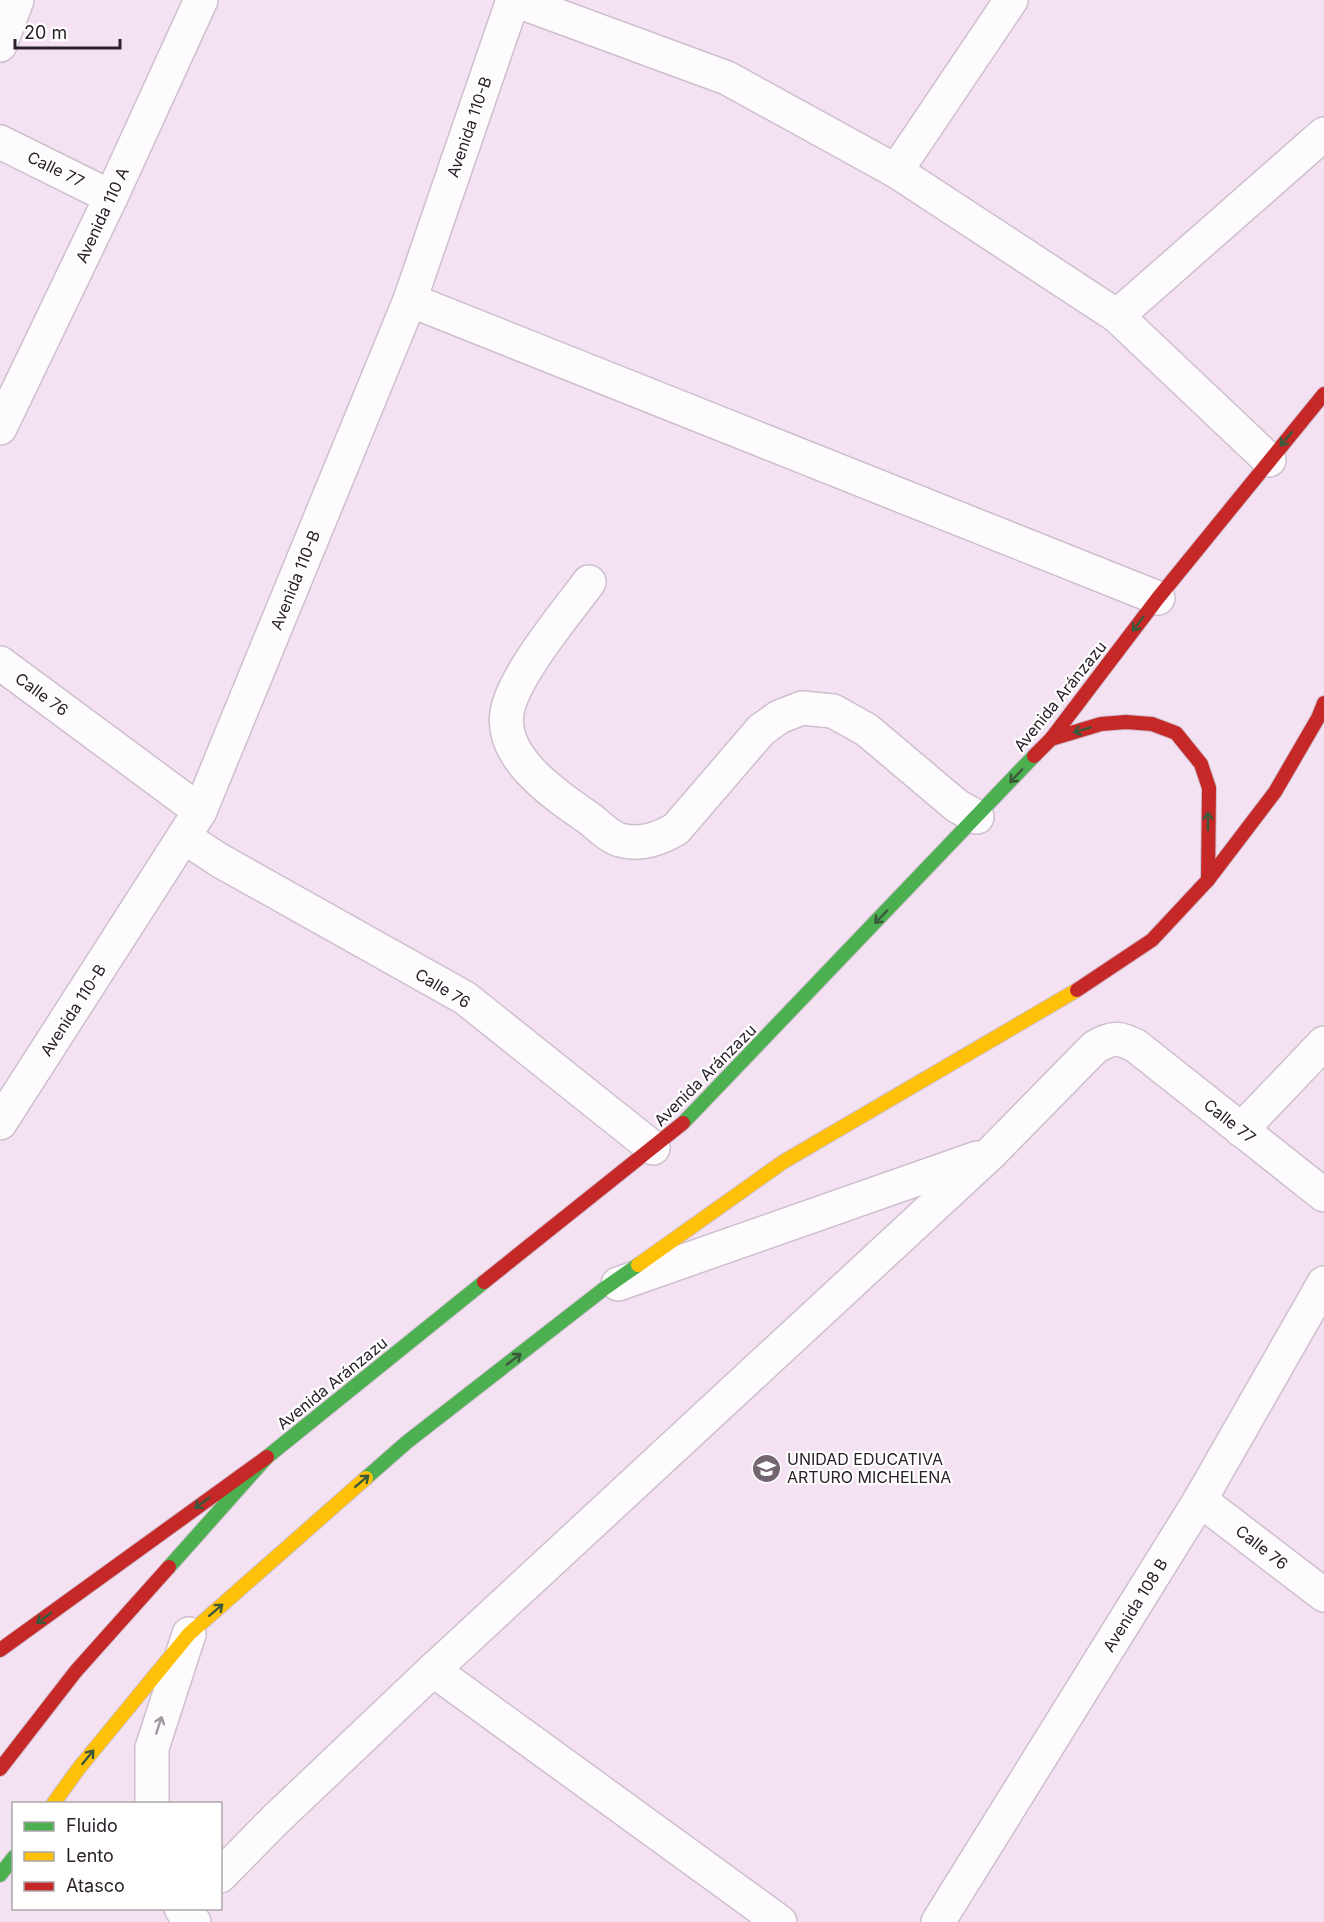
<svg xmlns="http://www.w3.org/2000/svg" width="1324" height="1922" font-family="Inter,sans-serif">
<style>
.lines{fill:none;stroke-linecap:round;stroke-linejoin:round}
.street-casing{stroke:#cebfcd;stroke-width:36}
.fast-casing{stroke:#cebfcd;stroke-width:16}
.slow-casing{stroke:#cebfcd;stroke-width:16}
.jam-casing{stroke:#cebfcd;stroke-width:16}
.street{stroke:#fdfbfd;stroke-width:33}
.fast{stroke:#4caf50;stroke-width:14}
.slow{stroke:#ffc107;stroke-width:14}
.jam{stroke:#c62828;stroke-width:14}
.oneway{stroke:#39593a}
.oneway2{stroke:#9f989e}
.labels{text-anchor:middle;stroke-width:4.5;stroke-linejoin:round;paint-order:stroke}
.street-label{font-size:16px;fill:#2c202b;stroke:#fff}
.poi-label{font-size:16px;fill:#2c202b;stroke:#fff;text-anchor:start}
</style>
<rect width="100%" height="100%" fill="#f4e2f3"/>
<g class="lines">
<defs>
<g id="street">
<path d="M515 0 727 78 896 171 1117 316 1269 460"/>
<path d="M0 45 17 0"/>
<path d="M0 142 111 197"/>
<path d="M896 171 1011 0"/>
<path d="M410 300 1158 598"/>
<path d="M1117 316 1324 134"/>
<path d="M0 428 111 197 201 0"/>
<path d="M589 582C567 612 512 677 507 713 500 759 557 796 590 819 598 825 609 837 620 840 640 846 659 839 676 829L761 730 779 717 802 708 833 711 867 730 957 806 977 817"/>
<path d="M0 663 200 811"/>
<path d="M184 837 219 860 465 998 653 1148"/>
<path d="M0 1123 200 811 410 300 513 0"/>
<path d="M1241 1130 1324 1043"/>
<path d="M618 1284 977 1158"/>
<path d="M1200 1500 1324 1595"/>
<path d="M433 1670 780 1922"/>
<path d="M152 1804V1748L189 1634"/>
<path d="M220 1876 274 1821 433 1670 990 1154 1095 1047C1114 1037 1117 1037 1136 1046L1324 1195"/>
<path d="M181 1908 184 1913 194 1922"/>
<path d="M938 1922 1200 1500 1324 1283"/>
</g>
<g id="fast">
<path d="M683 1123 1034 756"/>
<path d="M366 1478 407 1442 605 1288 638 1265"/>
<path d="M169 1567 267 1457 484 1282"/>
<path d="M0 1875 14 1857"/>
</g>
<g id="slow">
<path d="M638 1265 783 1162 1077 990"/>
<path d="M53 1804 79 1768 189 1634 366 1478"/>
</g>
<g id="jam">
<path d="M1051 739 1101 724 1126 722 1152 724 1176 733 1201 764 1209 788 1208 880"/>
<path d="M1034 756 1051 739 1158 598 1324 394"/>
<path d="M1077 990 1152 940 1208 880 1275 792 1318 718 1324 703"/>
<path d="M484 1282 683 1123"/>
<path d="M0 1650 267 1457"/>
<path d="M0 1769 76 1671 169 1567"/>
</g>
</defs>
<!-- street casing -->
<use href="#street" class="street-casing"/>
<!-- fast casing -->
<use href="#fast" class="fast-casing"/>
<!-- slow casing -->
<use href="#slow" class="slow-casing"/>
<!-- jam casing -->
<use href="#jam" class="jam-casing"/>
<!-- street -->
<use href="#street" class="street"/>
<!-- fast -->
<use href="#fast" class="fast"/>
<!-- slow -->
<use href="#slow" class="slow"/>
<!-- jam -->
<use href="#jam" class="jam"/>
</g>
<!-- one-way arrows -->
<defs><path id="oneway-shaft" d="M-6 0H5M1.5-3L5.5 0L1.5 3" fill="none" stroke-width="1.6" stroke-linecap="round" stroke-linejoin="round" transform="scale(1.5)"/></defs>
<g class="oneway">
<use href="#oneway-shaft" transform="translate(1286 439) rotate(130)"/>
<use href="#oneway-shaft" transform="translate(1138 624) rotate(127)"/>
<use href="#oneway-shaft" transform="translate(1082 730) rotate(163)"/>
<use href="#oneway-shaft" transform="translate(1016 776) rotate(133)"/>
<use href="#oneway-shaft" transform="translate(1208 821) rotate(-90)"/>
<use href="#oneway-shaft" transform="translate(881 917) rotate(134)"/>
<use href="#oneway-shaft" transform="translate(514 1359) rotate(-38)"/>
<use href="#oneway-shaft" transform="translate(362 1481) rotate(-41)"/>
<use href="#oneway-shaft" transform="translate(202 1503) rotate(144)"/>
<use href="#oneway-shaft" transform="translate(216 1610) rotate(-41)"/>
<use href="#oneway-shaft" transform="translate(44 1618) rotate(144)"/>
<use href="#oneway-shaft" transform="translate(88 1757) rotate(-51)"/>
</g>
<use class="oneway2" href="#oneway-shaft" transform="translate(159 1725) rotate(-72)"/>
<!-- icons -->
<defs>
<symbol id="school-disc" viewBox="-11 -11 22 22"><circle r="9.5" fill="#726471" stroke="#fff"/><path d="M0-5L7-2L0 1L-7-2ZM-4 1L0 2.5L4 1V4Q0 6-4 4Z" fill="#fff"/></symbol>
</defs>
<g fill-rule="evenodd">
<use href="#school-disc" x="750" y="1452" width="33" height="33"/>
</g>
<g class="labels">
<!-- street labels -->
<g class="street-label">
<text transform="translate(469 127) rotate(-71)" y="6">Avenida 110-B</text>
<text transform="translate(56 169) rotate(26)" y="6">Calle 77</text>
<text transform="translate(102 215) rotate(-65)" y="6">Avenida 110 A</text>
<text transform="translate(295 580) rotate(-68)" y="6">Avenida 110-B</text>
<text transform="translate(42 694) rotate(36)" y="6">Calle 76</text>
<text transform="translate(1060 696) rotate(-51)" y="6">Avenida Aránzazu</text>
<text transform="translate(443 988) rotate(31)" y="6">Calle 76</text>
<text transform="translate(73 1010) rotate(-57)" y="6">Avenida 110-B</text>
<text transform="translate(705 1075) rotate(-45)" y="6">Avenida Aránzazu</text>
<text transform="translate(1230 1121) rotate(38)" y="6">Calle 77</text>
<text transform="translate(332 1383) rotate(-39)" y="6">Avenida Aránzazu</text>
<text transform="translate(1262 1547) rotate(38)" y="6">Calle 76</text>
<text transform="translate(1135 1605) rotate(-58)" y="6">Avenida 108 B</text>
</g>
<!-- poi labels -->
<g class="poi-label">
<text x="787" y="1465">UNIDAD EDUCATIVA<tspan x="787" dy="18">ARTURO MICHELENA</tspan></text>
</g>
</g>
<!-- legend -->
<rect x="12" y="1802" width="210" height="108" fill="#ffffff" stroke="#aba6aa" stroke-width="1.5"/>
<rect x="24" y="1822" width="30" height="9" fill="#4caf50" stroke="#aba6aa" stroke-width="1.5"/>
<text x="66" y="1832" font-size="18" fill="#2c202b">Fluido</text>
<rect x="24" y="1852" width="30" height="9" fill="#ffc107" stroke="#aba6aa" stroke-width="1.5"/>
<text x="66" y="1862" font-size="18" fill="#2c202b">Lento</text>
<rect x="24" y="1882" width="30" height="9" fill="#c62828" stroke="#aba6aa" stroke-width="1.5"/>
<text x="66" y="1892" font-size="18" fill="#2c202b">Atasco</text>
<!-- scale -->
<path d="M15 39v9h105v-9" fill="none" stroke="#2c202b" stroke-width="3"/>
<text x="24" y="39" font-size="18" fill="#2c202b" stroke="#ffffff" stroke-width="4.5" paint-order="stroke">20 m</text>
</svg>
